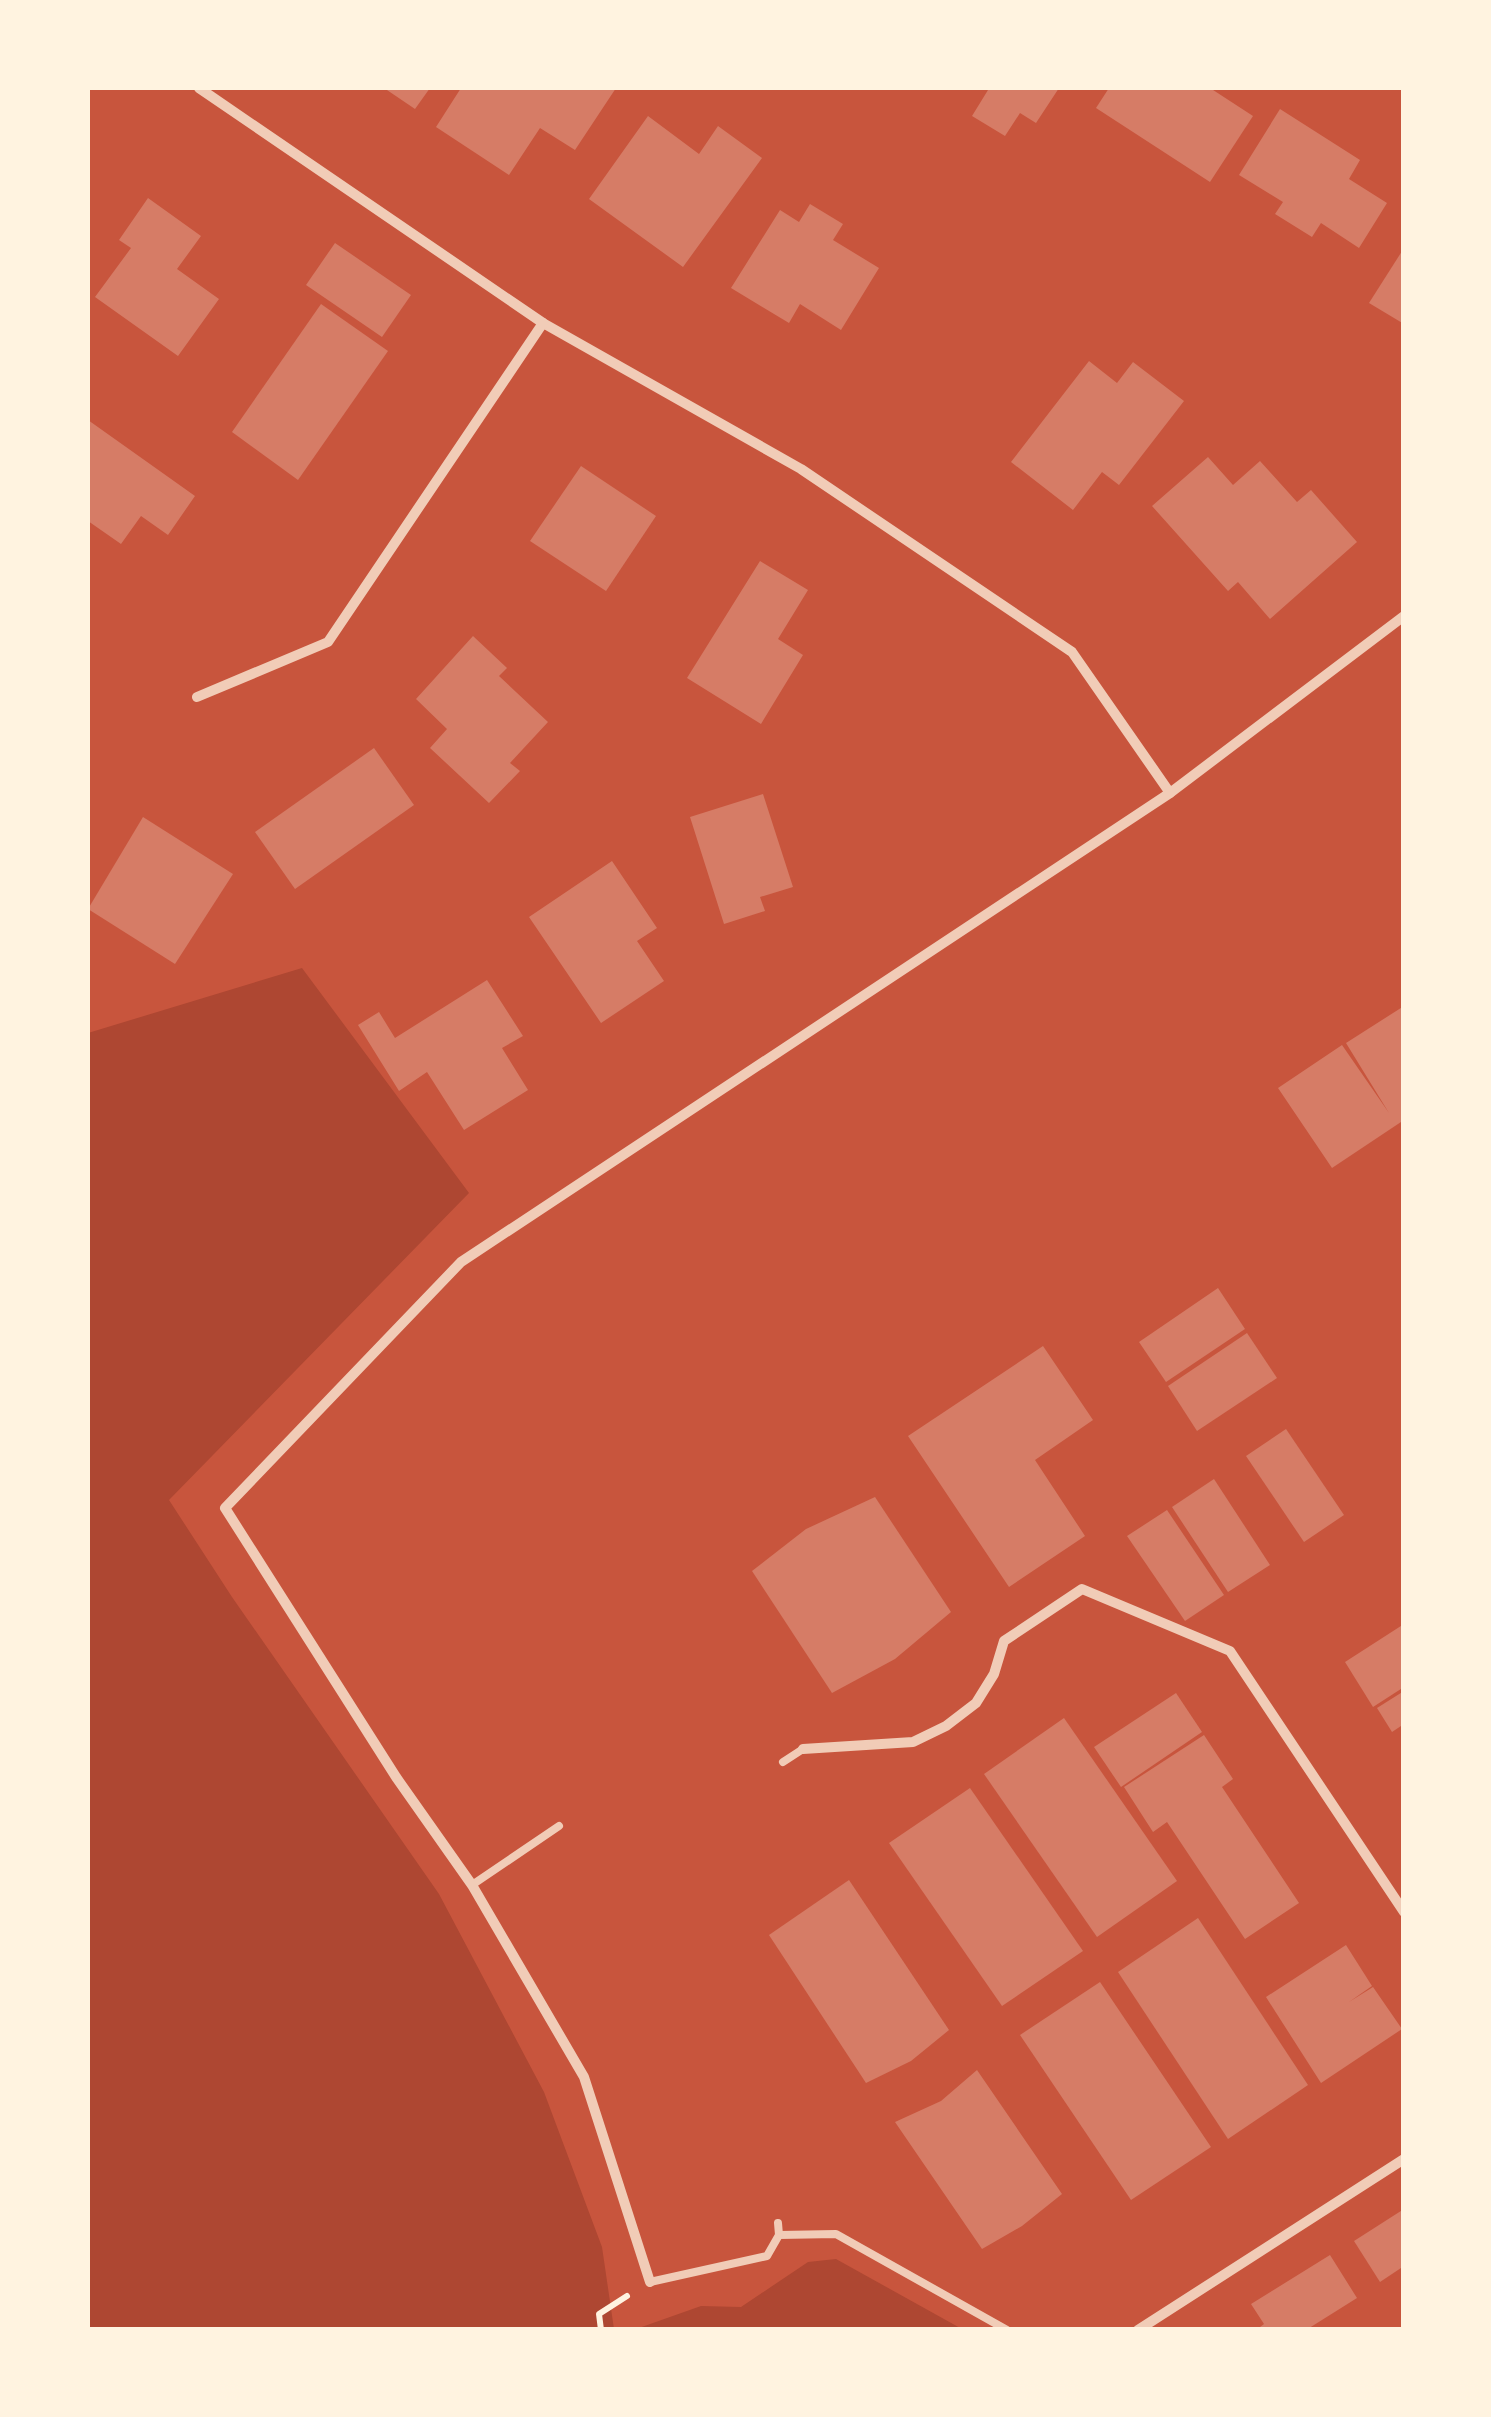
<svg xmlns="http://www.w3.org/2000/svg" width="1491" height="2417" font-family="Lato,sans-serif">
<style>
.green{fill:#ae4732}
.building{fill:#d67c66}
.lines{fill:none;stroke-linecap:round;stroke-linejoin:round}
.path{stroke:#fff3e0;stroke-width:6}
.service{stroke:#f1ccb7;stroke-width:8}
.minor{stroke:#f1ccb7;stroke-width:10}
</style>
<rect width="100%" height="100%" fill="#c8553d"/>
<!-- green -->
<g class="green">
<path d="M302 968 469 1193 169 1500 232 1597 439 1894 544 2092 602 2247 614 2329 88 2330V1033Z"/>
<path d="M836 2259 962 2329H636L701 2306 741 2307 808 2262Z"/>
</g>
<!-- building -->
<g class="building">
<path d="M384 88H430L415 109Z"/>
<path d="M461 88H616L575 150 540 128 509 175 436 127Z"/>
<path d="M985 88H1059L1036 123 1020 113 1005 136 972 116 988 90Z"/>
<path d="M1109 88H1210L1253 116 1210 182 1096 108Z"/>
<path d="M1280 109 1360 160 1349 179 1387 203 1359 248 1321 223 1312 237 1275 214 1283 202 1239 175Z"/>
<path d="M648 116 699 154 718 126 762 158 683 267 589 199Z"/>
<path d="M148 198 201 236 177 269 219 299 178 356 95 297 131 248 119 240Z"/>
<path d="M810 204 843 224 833 240 879 268 841 330 800 304 789 323 731 288 780 210 799 222Z"/>
<path d="M335 243 411 295 382 337 306 285Z"/>
<path d="M1404 248V324L1369 303Z"/>
<path d="M321 304 388 351 298 480 232 432Z"/>
<path d="M1089 361 1117 383 1133 362 1184 401 1119 485 1102 472 1073 510 1011 462Z"/>
<path d="M88 420 195 496 168 535 141 516 121 544 88 521Z"/>
<path d="M1208 457 1233 485 1260 461 1297 502 1311 490 1357 542 1270 619 1238 582 1228 591 1152 506Z"/>
<path d="M581 466 656 516 606 591 530 541Z"/>
<path d="M760 561 808 590 778 639 803 655 761 724 687 678Z"/>
<path d="M473 636 507 668 499 676 548 722 510 763 520 771 489 803 430 748 447 729 416 699Z"/>
<path d="M374 748 414 805 295 889 255 832Z"/>
<path d="M763 794 793 887 760 897 765 911 724 924 690 817Z"/>
<path d="M143 817 233 874 175 964 88 909Z"/>
<path d="M612 861 657 928 637 941 664 981 601 1023 529 917Z"/>
<path d="M487 980 523 1036 502 1048 528 1090 464 1130 427 1072 399 1091 358 1025 379 1012 395 1038Z"/>
<path d="M1404 1006V1120L1332 1168 1278 1088 1342 1045 1389 1113 1346 1043Z"/>
<path d="M1218 1288 1245 1329 1166 1382 1139 1342Z"/>
<path d="M1247 1333 1277 1378 1197 1431 1168 1386Z"/>
<path d="M1043 1346 1093 1420 1035 1460 1085 1536 1009 1587 908 1436Z"/>
<path d="M1286 1429 1344 1515 1304 1542 1246 1456Z"/>
<path d="M1214 1479 1270 1565 1228 1592 1172 1507Z"/>
<path d="M875 1497 951 1612 895 1659 832 1693 752 1571 806 1529Z"/>
<path d="M1167 1510 1224 1595 1185 1621 1127 1536Z"/>
<path d="M1404 1624V1687L1373 1707 1345 1662Z"/>
<path d="M1404 1691V1724L1392 1732 1377 1708Z"/>
<path d="M1176 1693 1202 1732 1121 1787 1094 1747Z"/>
<path d="M1064 1718 1177 1881 1097 1937 984 1774Z"/>
<path d="M1204 1735 1233 1779 1222 1787 1299 1903 1245 1939 1167 1822 1153 1832 1124 1787Z"/>
<path d="M970 1788 1083 1951 1002 2006 889 1843Z"/>
<path d="M849 1880 949 2030 911 2061 866 2083 769 1935Z"/>
<path d="M1198 1918 1308 2085 1228 2139 1118 1972Z"/>
<path d="M1346 1945 1372 1986 1349 2002 1373 1987 1402 2029 1321 2083 1266 1997Z"/>
<path d="M1100 1982 1211 2147 1131 2200 1020 2035Z"/>
<path d="M977 2070 1062 2194 1022 2226 982 2249 895 2122 941 2101Z"/>
<path d="M1404 2209V2266L1380 2282 1354 2241Z"/>
<path d="M1330 2255 1357 2298 1306 2330H1262L1260 2327 1264 2324 1251 2304Z"/>
</g>
<g class="lines">
<!-- path -->
<path class="path" d="M601 2330 599 2314 627 2296"/>
<!-- service -->
<g class="service">
<path d="M783 1762 803 1749"/>
<path d="M472 1885 559 1826"/>
<path d="M779 2235 836 2234 1007 2330"/>
<path d="M650 2282 767 2256 779 2235 778 2223"/>
</g>
<!-- minor -->
<g class="minor">
<path d="M199 88 543 323 801 469 1072 652 1170 793"/>
<path d="M197 697 328 642 543 323"/>
<path d="M803 1749 913 1742 946 1726 976 1703 994 1674 1004 1641 1082 1589 1230 1651 1404 1912"/>
<path d="M650 2282 584 2077 472 1885 396 1777 225 1508 461 1262 1170 793 1404 616"/>
<path d="M1138 2330 1404 2159"/>
</g>
</g>
<!-- border -->
<rect width="1491" height="2417" fill="none" stroke="#fff3e0" stroke-width="180"/>
</svg>
